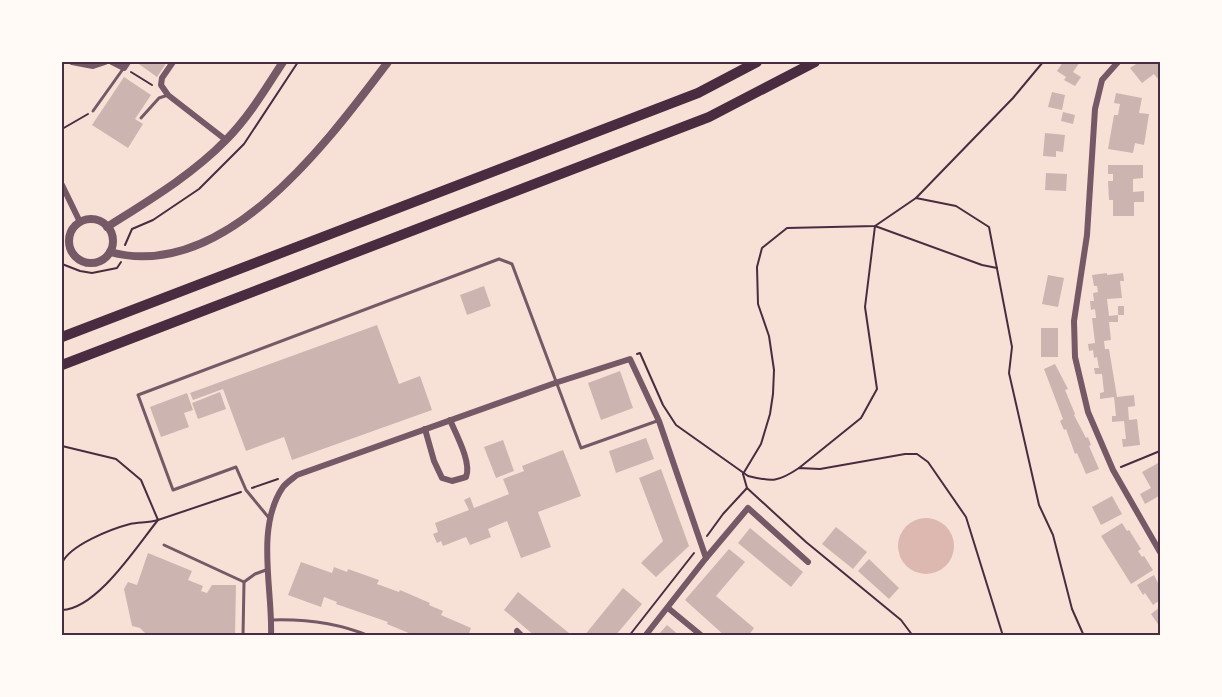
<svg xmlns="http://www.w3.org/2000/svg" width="1222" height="697" font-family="Ubuntu,sans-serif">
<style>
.water{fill:#dcb8b0}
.building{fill:#ccb4b1}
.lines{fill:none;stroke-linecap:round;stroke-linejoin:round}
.path{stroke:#4a2c40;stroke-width:2}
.service{stroke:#755966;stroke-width:3}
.minor{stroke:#755966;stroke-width:6}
.tertiary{stroke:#755966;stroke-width:8}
.motorway{stroke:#4a2c40;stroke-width:10}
.neatline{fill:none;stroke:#4a2c40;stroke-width:2}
</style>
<rect width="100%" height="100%" fill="#f7e1d7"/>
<!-- water -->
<circle class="water" cx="926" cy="546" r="28"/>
<!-- building -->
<g class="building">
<path d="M136 62H167L157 77Z"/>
<path d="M1063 62H1080L1073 72 1081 77 1075 86 1064 80 1066 77 1057 71Z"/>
<path d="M1139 62H1160V77L1158 79 1154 74 1142 83 1130 68Z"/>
<path d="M124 77 151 95 135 119 143 124 128 148 92 125Z"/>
<path d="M1052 92 1065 95 1062 110 1048 107Z"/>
<path d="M1116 93 1142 98 1139 113 1149 114 1144 145 1135 143 1133 153 1108 149 1114 115H1118L1120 104 1114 103Z"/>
<path d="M1063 112 1075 115 1073 124 1061 121Z"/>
<path d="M1045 133 1065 135 1063 152 1056 151V157L1043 156Z"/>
<path d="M1108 165H1143V178L1133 179V192L1144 191V202H1134V216H1113V200H1109L1108 181H1113V174H1108Z"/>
<path d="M1046 173 1067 174 1066 191 1045 190Z"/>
<path d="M1107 273V275L1123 273 1124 281H1120L1122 298 1107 299 1109 316 1118 315V322H1109L1111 340 1104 341 1105 349H1109L1117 397 1134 395 1135 406 1128 407 1129 420 1137 419 1140 445 1123 447 1122 439H1126L1124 421 1112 422V416H1116L1114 397 1100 399V393L1104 392 1102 374H1095L1094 368H1099L1097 357 1094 358 1093 350 1089 351 1088 344 1095 343 1092 318H1096L1095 309 1091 310 1090 301H1094L1093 293 1098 292 1097 286H1094L1092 275Z"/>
<path d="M1048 275 1064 278 1058 307 1042 304Z"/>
<path d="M484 286 491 306 467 315 460 295Z"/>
<rect x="1118" y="306" width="6" height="9"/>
<path d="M377 325 399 384 420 376 432 410 292 460 284 437 246 451 223 389 193 400 190 393Z"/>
<rect x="1041" y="328" width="17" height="29"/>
<path d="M1055 364 1068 389 1065 390 1075 414 1074 415 1086 438 1088 437 1091 445 1089 446 1099 469 1086 474 1077 453 1075 454 1066 429 1064 430 1060 421 1063 419 1044 369Z"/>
<path d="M620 371 633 408 601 420 588 383Z"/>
<path d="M220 392 226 409 198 419 192 403Z"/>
<path d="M187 393 193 410 184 413 189 427 161 437 150 407Z"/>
<path d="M646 438 654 459 616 473 609 451Z"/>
<path d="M503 440 514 471 496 478 484 447Z"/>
<path d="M563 450 581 496 538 512 551 547 521 558 507 521 488 529 491 537 470 545 466 537 443 546 441 541 437 543 433 534 438 532 435 523 469 510 464 500 470 497 474 508 509 494 503 479 524 471 522 466Z"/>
<path d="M1160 462V500L1159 496 1145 504 1140 494 1151 488 1142 472Z"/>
<path d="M661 469 689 546 656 577 641 563 663 541 639 478Z"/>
<path d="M1112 496 1122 514 1101 525 1092 507Z"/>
<path d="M1122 523 1127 531 1129 530 1141 549 1138 551 1142 557 1144 556 1153 570 1131 584 1101 536Z"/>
<path d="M836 527 867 552 853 569 822 544Z"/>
<path d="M750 528 803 572 791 587 738 543Z"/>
<path d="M729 549 745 562 716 596 754 628 748 636H725L685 600Z"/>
<path d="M148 553 192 571 188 580 203 586 201 591 207 593 212 585H236L235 636H148L140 628 132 626 124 589 128 582 137 585Z"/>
<path d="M869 559 899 588 889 599 858 571Z"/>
<path d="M301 562 332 573 334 567 347 572 348 569 379 580 377 584 399 592 400 590 430 603 429 605 443 611 441 615 471 628 468 636H416L387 624 388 622 336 604 337 602 324 597 321 607 288 595Z"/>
<path d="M1154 575 1158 583 1160 582V600L1153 605 1145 593 1143 595 1137 585Z"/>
<path d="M623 588 642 604 615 636H584Z"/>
<path d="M518 592 569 633 567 636H535L504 610Z"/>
<path d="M1160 607V627L1151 614Z"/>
<path d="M667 625 680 636H657Z"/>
</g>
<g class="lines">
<!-- path -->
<g class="path">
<path d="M131 72 152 85"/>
<path d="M62 129 88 114"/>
<path d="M916 198 1013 98 1043 62"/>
<path d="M125 245 132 229 153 220 199 189 244 144 298 62"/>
<path d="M62 264 80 271 92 273 117 268 121 262"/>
<path d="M637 354 640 353 663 405 676 425 748 476C773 482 778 482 799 468L820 469 905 454H917L928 462 966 517 1003 636"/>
<path d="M62 446 116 459 141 480 158 520 241 492"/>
<path d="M1121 467 1160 451"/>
<path d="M799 468 861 418 877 389 865 307 875 226 982 265 997 268"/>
<path d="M743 474 761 444 770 414 773 394 774 370 769 336 758 304 757 267 762 248 787 228 875 226 916 198 956 206 989 227 1012 347 1009 373 1039 505 1053 535 1072 609 1084 636"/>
<path d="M743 474 747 488 806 542 901 620 913 636"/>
<path d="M252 488 278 479"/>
<path d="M707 536 723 514 747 488"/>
<path d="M62 563C70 545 111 529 130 524 139 522 149 523 158 520"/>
<path d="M62 610C97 609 137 546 158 520"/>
<path d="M629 636 694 553"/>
</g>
<!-- service -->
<g class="service">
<path d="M93 111 123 69"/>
<path d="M141 118 159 98 168 95"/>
<path d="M269 518 246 490 236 467 173 490 138 395 499 259 512 264 581 448 657 421"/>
<path d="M164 545 244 582"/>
<path d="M272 620C305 619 338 623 369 636"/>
<path d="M243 636 244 582 255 574 266 570"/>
</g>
<!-- minor -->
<g class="minor">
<path d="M72 62 93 66 105 62"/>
<path d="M112 62 124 68 128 62"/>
<path d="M173 62 162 78 161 85 168 95 226 140"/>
<path d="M1118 62 1102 80 1095 109 1087 235 1074 321 1075 357 1088 412 1113 470 1160 552"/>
<path d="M62 185 80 222"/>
<path d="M425 429 434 461 442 478 452 481 466 477C472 463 456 434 450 420"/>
<path d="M706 558 748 508 808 562"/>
<path d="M668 608 702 636"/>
<path d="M517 631 522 636"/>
<path d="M271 636C273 590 255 528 283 487 286 483 292 479 297 475L555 383 630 359 659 421 706 558 645 636"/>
</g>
<!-- tertiary -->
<g class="tertiary">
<circle cx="91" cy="241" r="22"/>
<path d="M107 227C148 201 192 175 226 140 249 117 266 88 283 62"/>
<path d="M110 252C225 283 328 141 388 62"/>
</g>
<!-- motorway -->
<g class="motorway">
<path d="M62 337 698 93 757 62"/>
<path d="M62 365 709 117 815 62"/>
</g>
</g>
<!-- border -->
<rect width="1222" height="697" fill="none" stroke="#fffaf5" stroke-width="126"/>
<rect x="63" y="63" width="1096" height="571" class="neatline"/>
</svg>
